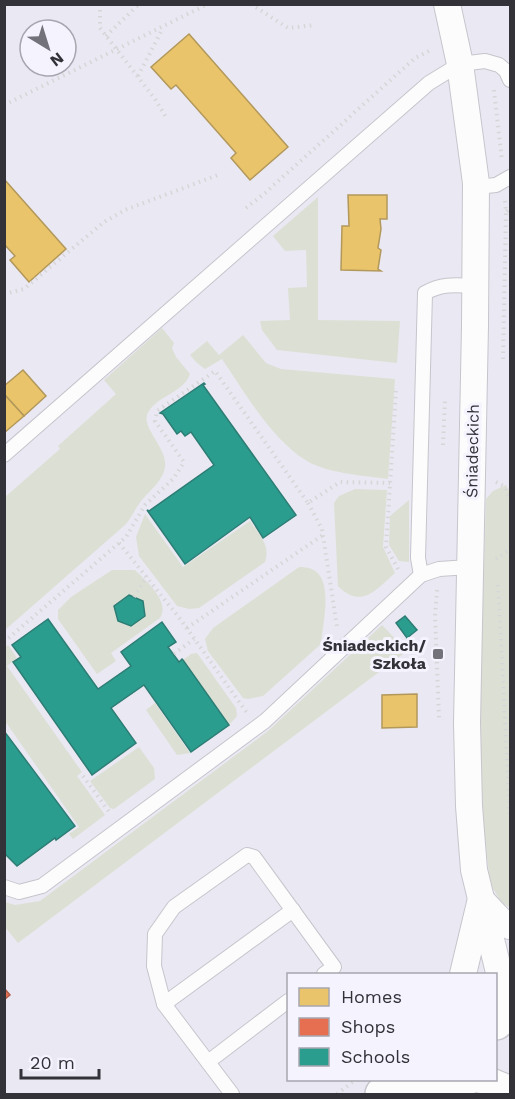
<svg xmlns="http://www.w3.org/2000/svg" width="515" height="1099" font-family="'Work Sans',sans-serif">
<style>
.green{fill:#dce0d4}
.homes{fill:#e9c46a;stroke:#b2985b;stroke-width:1.5}
.shops{fill:#e76f51;stroke:#b15d4a;stroke-width:1.5}
.schools{fill:#2a9d8f;stroke:#2d7d75;stroke-width:1.5}
.lines{fill:none;stroke-linecap:round;stroke-linejoin:round}
.lane-casing{stroke:#c6c5cc;stroke-width:16}
.street-casing{stroke:#c6c5cc;stroke-width:28}
.secondary-casing{stroke:#c6c5cc;stroke-width:36}
.path{stroke:#d6d6d8;stroke-width:4;stroke-dasharray:1.5 4.5;stroke-linecap:butt}
.lane{stroke:#fcfcfd;stroke-width:14}
.street{stroke:#fcfcfd;stroke-width:26}
.secondary{stroke:#fcfcfd;stroke-width:33}
.poi-dot{fill:#73727a;stroke:#f4f3fe;stroke-width:2}
.labels{text-anchor:middle;stroke-width:6;stroke-linejoin:round;paint-order:stroke}
.street-label{font-size:16px;fill:#333239;stroke:#f4f3fe}
.poi-label{font-size:16px;font-weight:bold;fill:#333239;stroke:#f4f3fe;text-anchor:end}
</style>
<rect width="100%" height="100%" fill="#eae8f2"/>
<!-- green -->
<g class="green">
<path d="M318 197V320L400 321 397 363 277 350 262 330 260 321 290 320 288 288 307 287 306 250 285 251 273 236Z"/>
<path d="M162 328 174 343 172 348 176 357 190 374C183 393 158 396 149 411 138 426 168 447 165 467 163 482 147 492 139 504 134 511 131 518 126 524L5 630V497L60 449 58 446 116 394 104 380Z"/>
<path d="M243 335 266 363 281 369 395 379 388 479C366 476 326 473 307 461 272 440 245 393 222 359L205 369 197 363 190 355 207 341 219 355Z"/>
<path d="M506 485 510 492V908L500 901 490 883 484 829 479 729 486 499 493 491Z"/>
<path d="M355 489 387 490 383 547 395 573C377 589 361 610 338 586L334 503 339 496Z"/>
<path d="M409 500V562L399 561 389 545 390 516Z"/>
<path d="M145 514 183 567 250 521C259 535 271 545 265 562L199 608 189 609 177 606 139 556 136 537Z"/>
<path d="M299 567C338 565 323 619 321 644L263 696 248 699 243 698 208 651 205 639 213 628Z"/>
<path d="M112 570H135C146 581 171 602 160 618L111 653 116 661 97 674 58 619V610L71 597Z"/>
<path d="M382 625 407 651 18 943 5 927V902L15 905 40 901 268 731Z"/>
<path d="M8 645 17 658 7 666 82 772 77 776 105 815 73 839 69 834 79 827 5 721 4 648Z"/>
<path d="M197 653 236 708 237 716 229 725 183 660 191 654Z"/>
<path d="M155 703 190 753 177 755 146 710Z"/>
<path d="M139 747 154 768 155 779 114 809 110 808 90 781Z"/>
</g>
<!-- homes -->
<g class="homes">
<path d="M189 34 288 147 250 180 231 158 236 153 176 85 171 89 151 67Z"/>
<path d="M4 179 66 249 29 282 10 260 15 256 4 244Z"/>
<path d="M348 195H387V219H380L381 229 378 248 381 250 378 269 381 271 341 270 342 226H349Z"/>
<path d="M23 370 46 396 24 416 4 394V386Z"/>
<path d="M4 394 24 416 4 433Z"/>
<path d="M417 694V727L382 728V695Z"/>
</g>
<!-- shops -->
<path class="shops" d="M4 988 10 995 4 1000Z"/>
<!-- schools -->
<g class="schools">
<path d="M204 383 205 384 203 385 296 515 263 538 250 517 185 564 147 510 149 511 214 465 191 432 185 436 181 431 177 434 163 414 160 413Z"/>
<path d="M129 595 143 601 145 616 131 626 118 621 114 606Z"/>
<path d="M405 616 417 630 407 638 396 623Z"/>
<path d="M48 619 98 689 131 666 121 652 162 622 176 642 168 647 179 662 182 659 183 660 229 725 191 752 144 685 111 708 136 743 92 775 13 662 21 657 12 645Z"/>
<path d="M4 731 75 826 56 840 55 838 17 866 4 853Z"/>
</g>
<g class="lines">
<defs>
<g id="lane">
<path d="M476 187 496 185 510 177"/>
<path d="M4 455 429 83 460 64 485 61 499 65 506 71 510 80"/>
<path d="M421 575 418 558 425 293C442 283 457 285 476 286"/>
<path d="M4 887 19 892 42 886 265 721 421 575 439 569 469 567"/>
<path d="M164 1004 293 910"/>
<path d="M208 1062 288 1001"/>
<path d="M232 1094 164 1004 154 966 155 934 174 907 247 855 254 857 334 967 324 974"/>
</g>
<g id="street">
<path d="M447 4 460 64 476 183 475 326 467 723 469 806 474 870 506 1001"/>
<path d="M481 900 500 920 510 926"/>
<path d="M463 974 480 903"/>
<path d="M481 1080H488L510 1089"/>
<path d="M436 1094 464 1081 472 1080"/>
</g>
<g id="secondary">
<path d="M496 993 510 979"/>
<path d="M496 1023 510 1010"/>
<path d="M382 1094 398 1080"/>
<path d="M423 1094 438 1080"/>
</g>
</defs>
<!-- lane casing -->
<use href="#lane" class="lane-casing"/>
<!-- street casing -->
<use href="#street" class="street-casing"/>
<!-- secondary casing -->
<use href="#secondary" class="secondary-casing"/>
<!-- path -->
<g class="path">
<path d="M100 4V28L155 99 166 117"/>
<path d="M251 4 288 28 315 25"/>
<path d="M407 4H412"/>
<path d="M106 36 139 4"/>
<path d="M138 76 163 28"/>
<path d="M494 90 502 161"/>
<path d="M4 105 208 4"/>
<path d="M505 201 506 212 510 208"/>
<path d="M246 208 265 193 415 58 429 51"/>
<path d="M4 294 24 289 104 222 125 210 218 175"/>
<path d="M503 359 506 212"/>
<path d="M396 391 386 547 399 571"/>
<path d="M443 445 445 399"/>
<path d="M496 482 504 486 510 499"/>
<path d="M308 503 322 529 337 627"/>
<path d="M119 543 181 620 247 713"/>
<path d="M496 559 510 549"/>
<path d="M498 585 510 818"/>
<path d="M437 590 435 616 439 718"/>
<path d="M134 597 147 576"/>
<path d="M187 628 323 535"/>
<path d="M4 642 126 537 145 505 174 478 184 462 155 421 157 411 215 371 308 503 340 482 390 483"/>
<path d="M174 654 194 639"/>
<path d="M4 726 8 731"/>
<path d="M83 776 110 813"/>
<path d="M337 1094 355 1080"/>
</g>
<!-- lane -->
<use href="#lane" class="lane"/>
<!-- street -->
<use href="#street" class="street"/>
<!-- secondary -->
<use href="#secondary" class="secondary"/>
</g>
<!-- markers -->
<rect class="poi-dot" x="432" y="648" width="12" height="12" rx="3"/>
<g class="labels">
<!-- street labels -->
<g class="street-label">
<text transform="translate(472 451) rotate(-89)" y="6">Śniadeckich</text>
</g>
<!-- poi labels -->
<g class="poi-label">
<text x="426" y="651">Śniadeckich/<tspan x="426" dy="18">Szkoła</tspan></text>
</g>
</g>
<!-- border -->
<rect width="515" height="1099" fill="none" stroke="#333239" stroke-width="12"/>
<!-- legend -->
<rect x="287" y="973" width="210" height="108" fill="#f4f3fe" stroke="#a7a6af" stroke-width="1.5"/>
<rect x="299" y="988" width="30" height="18" fill="#e9c46a" stroke="#a7a6af" stroke-width="1.5"/>
<text x="341" y="1003" font-size="18" fill="#333239">Homes</text>
<rect x="299" y="1018" width="30" height="18" fill="#e76f51" stroke="#a7a6af" stroke-width="1.5"/>
<text x="341" y="1033" font-size="18" fill="#333239">Shops</text>
<rect x="299" y="1048" width="30" height="18" fill="#2a9d8f" stroke="#a7a6af" stroke-width="1.5"/>
<text x="341" y="1063" font-size="18" fill="#333239">Schools</text>
<!-- north arrow -->
<g transform="translate(48 48) rotate(142)"><circle r="28" fill="#f4f3fe" stroke="#a7a6af" stroke-width="1.5"/>
<path d="M0-4.5L10 22L0 15L-10 22Z" fill="#73727a"/>
<text y="-9" font-size="16" font-weight="bold" text-anchor="middle" fill="#333239">N</text>
</g>
<!-- scale -->
<path d="M21 1069v9h78v-9" fill="none" stroke="#333239" stroke-width="3"/>
<text x="30" y="1069" font-size="18" fill="#333239" stroke="#f4f3fe" stroke-width="4.5" paint-order="stroke">20 m</text>
</svg>
